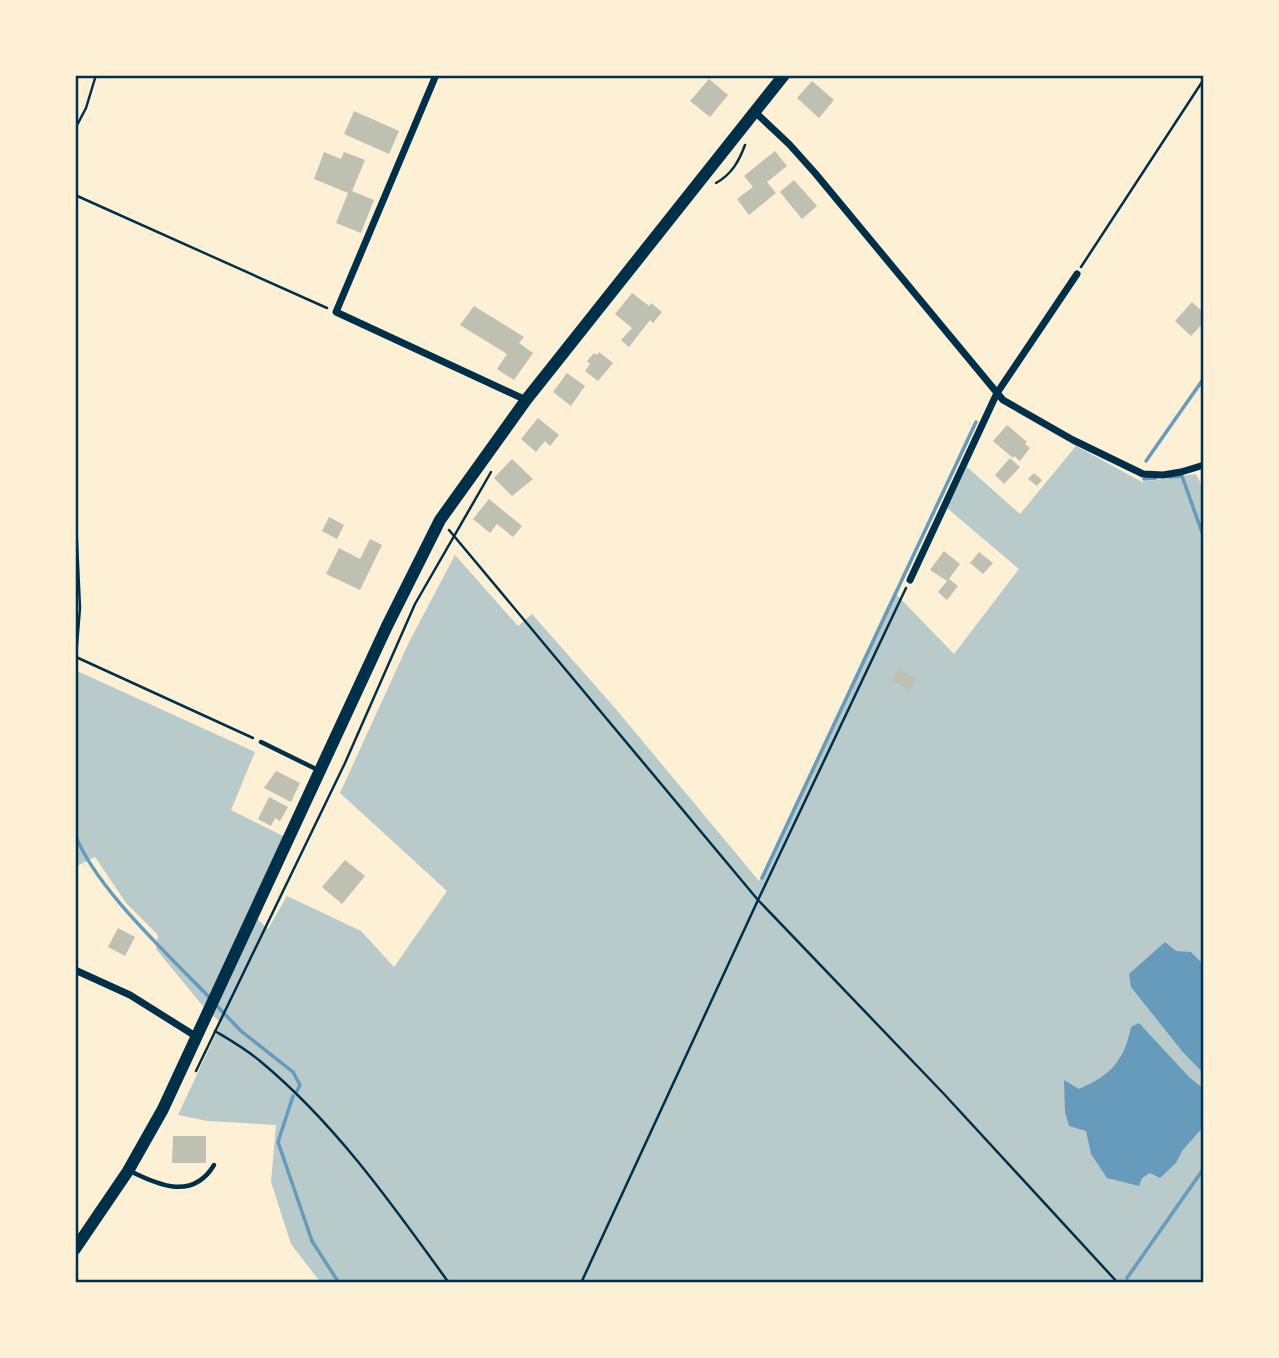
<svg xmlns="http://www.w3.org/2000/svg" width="1279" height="1358" font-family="'Archivo Narrow',sans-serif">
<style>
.green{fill:#b9caca}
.water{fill:#669bbc}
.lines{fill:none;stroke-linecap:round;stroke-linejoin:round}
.stream{stroke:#669bbc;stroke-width:3.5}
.building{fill:#bec0b2}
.path{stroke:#003049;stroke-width:2.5}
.service{stroke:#003049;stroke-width:4.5}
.minor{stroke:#003049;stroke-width:7}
.secondary{stroke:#003049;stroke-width:12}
.neatline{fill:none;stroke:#003049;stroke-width:2.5}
</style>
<rect width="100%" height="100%" fill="#fdf0d5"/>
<!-- green -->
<path class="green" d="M1076 446 1142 482 1196 474 1204 490V1283H321L291 1244 271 1182 276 1125 208 1121 178 1115 221 1023 202 1005 156 949 158 935 126 903 95 857 75 867V670L255 752 231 810 285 837 249 911 268 929 287 896 361 931 394 967 447 891 340 793 409 642 455 555 518 626 532 614 615 708 759 881 894 592 954 654 1019 569 947 508 967 467 1020 514Z"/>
<!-- water -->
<g class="water">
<path d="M1165 942 1176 951 1191 952 1204 965V1074L1182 1051 1131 987 1129 974Z"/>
<path d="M1139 1023 1190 1078 1204 1089V1126L1182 1151 1176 1163 1160 1178 1150 1173 1142 1178 1139 1186 1107 1178 1091 1154 1086 1131 1069 1126 1065 1112 1064 1080 1079 1089C1111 1075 1124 1061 1131 1027Z"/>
</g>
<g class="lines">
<!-- stream -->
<g class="stream">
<path d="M1146 461 1204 378"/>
<path d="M1170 477 1182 476 1204 538"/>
<path d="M1144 479 1156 478"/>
<path d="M75 834C95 888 170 956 211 999"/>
<path d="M762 878 976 422"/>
<path d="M216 1005 241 1031 293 1072 300 1085 297 1091"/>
<path d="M293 1096 278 1142 312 1241 339 1283"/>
<path d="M1127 1278 1204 1168"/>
</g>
</g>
<!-- building -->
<g class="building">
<path d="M709 79 728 95 710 117 690 101Z"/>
<path d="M812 81 834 100 819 118 797 98Z"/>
<path d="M354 111 399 131 389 154 344 134Z"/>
<path d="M775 151 787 166 767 182 776 193 749 215 737 199 753 187 744 176Z"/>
<path d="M324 152 341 159 344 152 365 160 352 191 374 200 361 233 336 223 348 193 314 179Z"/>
<path d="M794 180 817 206 802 219 780 192Z"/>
<path d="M632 293 649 306 651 303 662 312 653 323 650 320 629 347 621 340 632 328 615 314Z"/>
<path d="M1192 302 1204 313V326L1202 324 1191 336 1175 321Z"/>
<path d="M474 306 524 337 519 343 533 353 514 380 497 369 507 354 460 325Z"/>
<path d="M599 352 613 363 598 381 585 371 590 364 587 361 594 353 597 355Z"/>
<path d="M567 373 585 386 571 406 553 392Z"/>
<path d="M538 418 559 435 550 446 545 441 536 452 521 439Z"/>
<path d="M1007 425 1027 442 1025 444 1030 448 1020 461 1014 456 1013 458 993 441Z"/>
<path d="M1010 458 1020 467 1004 484 995 475Z"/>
<path d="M512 459 533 479 512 496 494 478Z"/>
<path d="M1034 473 1042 480 1037 486 1028 479Z"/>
<path d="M489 499 522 526 513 537 497 524 490 533 473 519Z"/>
<path d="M329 517 344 525 337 539 322 531Z"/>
<path d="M370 539 382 545 360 590 326 574 339 548 360 559Z"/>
<path d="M944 551 960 564 949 579 958 586 947 600 938 592 947 581 930 570Z"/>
<path d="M979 552 993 563 983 574 970 563Z"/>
<path d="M898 669 916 678 910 690 892 681Z"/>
<path d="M276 771 300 783 291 802 264 788Z"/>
<path d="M269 797 288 807 280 821 275 818 271 826 258 819Z"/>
<path d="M345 860 365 876 342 904 322 887Z"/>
<path d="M118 928 135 937 125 956 108 947Z"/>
<path d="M173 1136H206V1163H172Z"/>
</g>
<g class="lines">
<!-- path -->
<g class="path">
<path d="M75 129 86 108 96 75"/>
<path d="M716 183C732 174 739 161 745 145"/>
<path d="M75 195 327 308"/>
<path d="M1081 267 1204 79"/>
<path d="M75 498 80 608 76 657 253 738"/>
<path d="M449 530 758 900 944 1094 1118 1283"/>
<path d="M215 1031C230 1040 246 1049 260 1061 335 1123 392 1204 449 1283"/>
<path d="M196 1071 345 763 415 604 491 472"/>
<path d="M581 1283 758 900 906 588"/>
</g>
<!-- service -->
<g class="service">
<path d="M261 742 320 771"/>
<path d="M130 1171C160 1186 193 1200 214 1165"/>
</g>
<!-- minor -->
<g class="minor">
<path d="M436 75 336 312 526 400"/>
<path d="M755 112 789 144 815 173 1003 400 1073 440 1143 474 1163 475 1181 472 1204 465"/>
<path d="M910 580 997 393 1077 274"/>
<path d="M75 970 130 995 197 1037"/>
</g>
<!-- secondary -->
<path class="secondary" d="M75 1249 128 1171 163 1109 387 626 440 520 526 400 784 75"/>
</g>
<!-- border -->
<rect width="1279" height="1358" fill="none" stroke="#fdf0d5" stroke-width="154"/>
<rect x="77" y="77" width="1125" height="1204" class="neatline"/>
</svg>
